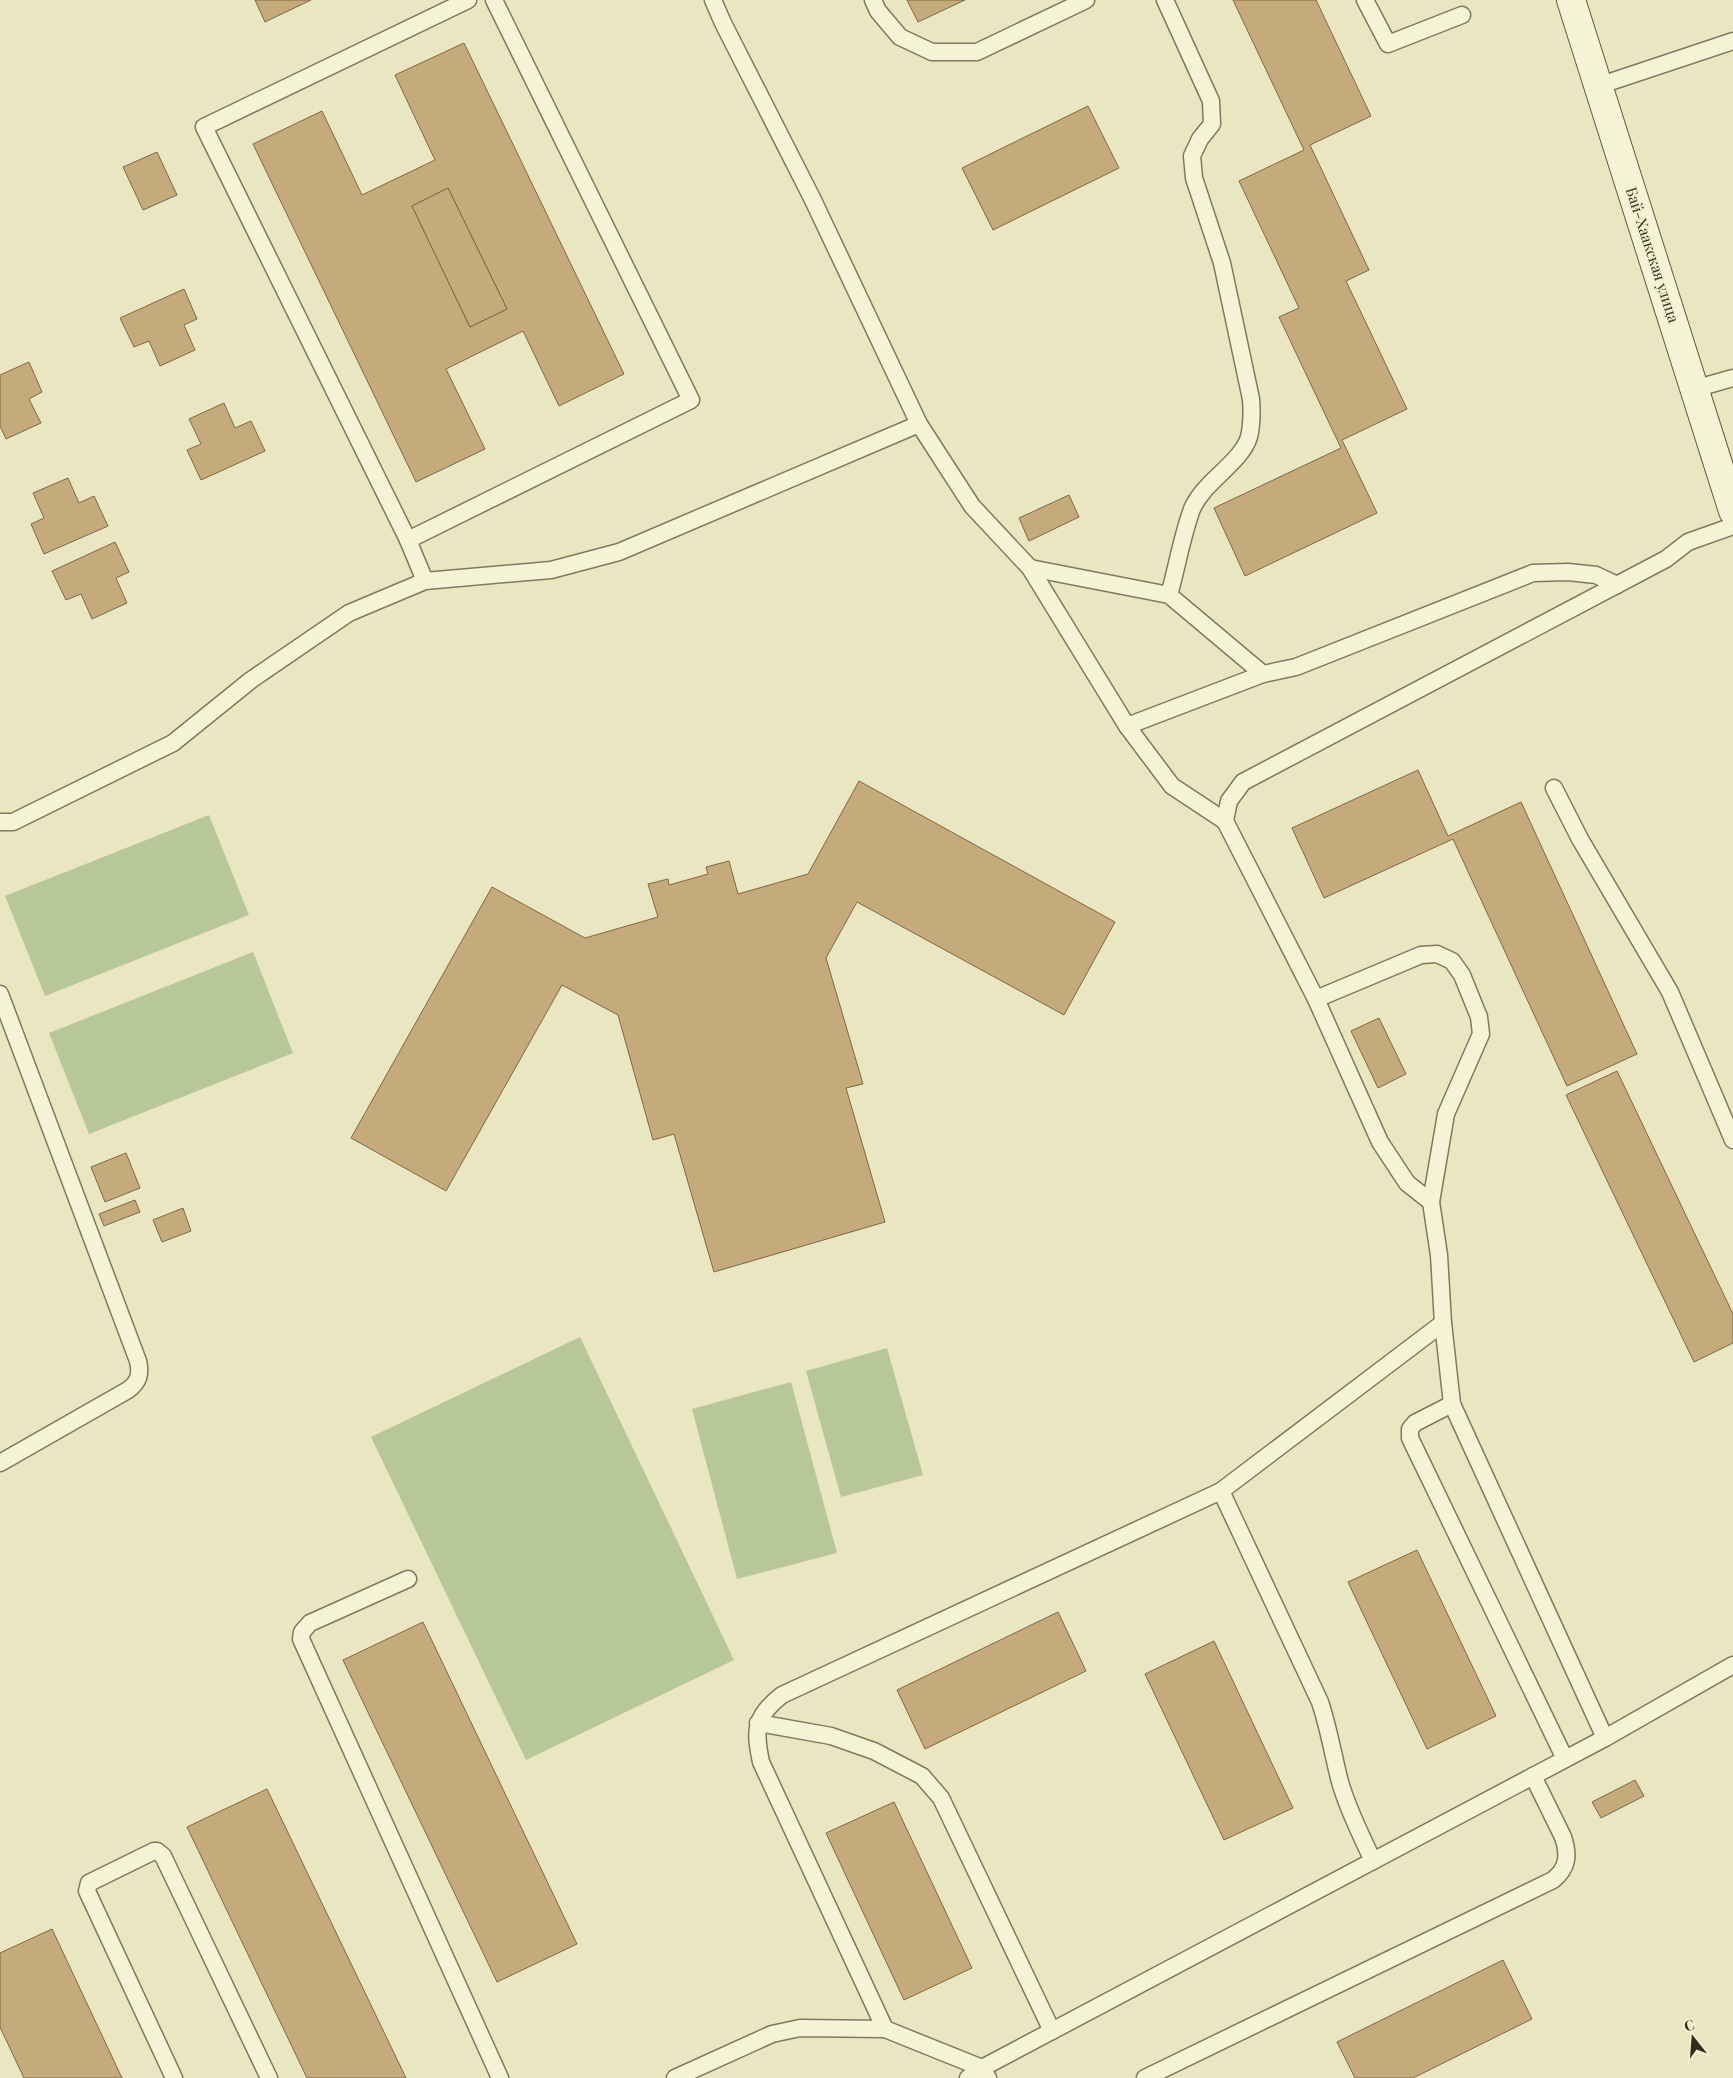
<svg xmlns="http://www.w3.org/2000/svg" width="1733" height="2078" font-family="'Playfair Display',serif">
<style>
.green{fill:#b7c798}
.building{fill:#c5aa7b;stroke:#7f6843;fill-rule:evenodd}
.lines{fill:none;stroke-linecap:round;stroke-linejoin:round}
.lane-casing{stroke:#82785b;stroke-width:19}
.secondary-casing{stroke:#64593e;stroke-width:30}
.lane{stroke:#f5f3d5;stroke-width:16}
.secondary{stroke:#f5f3d5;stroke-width:28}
.labels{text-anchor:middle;stroke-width:4;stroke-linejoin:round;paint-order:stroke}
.street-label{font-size:15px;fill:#332d1e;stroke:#f2efd1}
</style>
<rect width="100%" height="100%" fill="#eae6c2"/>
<!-- green -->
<g class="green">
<path d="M209 815 249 915 45 996 5 896Z"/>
<path d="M253 952 293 1053 89 1134 49 1033Z"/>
<path d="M580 1337 734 1660 526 1760 371 1437Z"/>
<path d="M887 1348 923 1475 841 1497 806 1371Z"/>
<path d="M791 1382 837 1553 737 1579 692 1409Z"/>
</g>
<!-- building -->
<g class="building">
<path d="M255 0H311L265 22Z"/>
<path d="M907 0H965L918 22Z"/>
<path d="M1233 0H1316L1371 116 1310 145 1369 270 1346 281 1407 409 1342 440 1377 513 1245 576 1214 508 1341 448 1279 317 1299 308 1239 181 1304 150Z"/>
<path d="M464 43 624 374 559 406 523 331 446 369 485 449 416 482 253 144 322 111 362 195 435 160 395 75ZM448 188 507 309 470 327 412 206Z"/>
<path d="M1088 106 1119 168 993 230 962 168Z"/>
<path d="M157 152 177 195 143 210 123 167Z"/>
<path d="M448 188 507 309 470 327 412 206Z"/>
<path d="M184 289 197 319 184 325 195 350 160 366 149 341 134 347 120 318Z"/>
<path d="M29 362 42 392 29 399 41 423 6 439 0 426V375Z"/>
<path d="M224 403 235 428 251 421 265 451 201 480 187 450 201 444 189 419Z"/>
<path d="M68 478 79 503 94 496 108 526 44 554 31 524 44 518 33 493Z"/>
<path d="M1069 495 1079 517 1029 541 1019 518Z"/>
<path d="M115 542 129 572 116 578 127 603 92 619 81 594 66 600 52 571Z"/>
<path d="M1418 770 1448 836 1521 802 1637 1054 1567 1086 1453 839 1324 898 1292 828Z"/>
<path d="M859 781 1115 922 1064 1015 857 902 826 958 863 1084 846 1088 885 1222 714 1272 674 1134 653 1140 618 1015 562 985 446 1191 351 1138 492 887 585 938 658 917 648 884 668 879 669 885 708 874 706 867 729 861 738 894 808 874Z"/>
<path d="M1379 1018 1406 1074 1378 1088 1351 1031Z"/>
<path d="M1617 1071 1733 1314V1343L1694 1362 1566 1095Z"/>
<path d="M126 1153 140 1188 105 1202 91 1167Z"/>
<path d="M135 1200 140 1212 104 1226 99 1214Z"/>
<path d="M183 1208 191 1231 162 1242 153 1220Z"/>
<path d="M1417 1550 1496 1716 1427 1749 1348 1582Z"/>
<path d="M1058 1612 1086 1671 925 1749 897 1690Z"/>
<path d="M423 1622 577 1944 497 1982 343 1660Z"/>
<path d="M1214 1641 1293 1808 1224 1840 1145 1674Z"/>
<path d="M1635 1780 1644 1796 1601 1818 1592 1802Z"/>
<path d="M267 1789 406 2078H307L187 1827Z"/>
<path d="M894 1802 972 1968 904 2000 826 1833Z"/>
<path d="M52 1929 122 2078H24L0 2027V1953Z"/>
<path d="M1503 1960 1532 2019 1413 2078H1355L1337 2042Z"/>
</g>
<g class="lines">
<defs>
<g id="lane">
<path d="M468 0 204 127 408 540 691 400 494 0"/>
<path d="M713 0 723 23 812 198 919 424 972 506 1030 568 1127 726 1172 786 1225 821"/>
<path d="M873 0 878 11 900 37 932 52H977L1086 0"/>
<path d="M1165 0 1211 101 1212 124 1200 139 1192 156 1194 178 1222 263 1251 399C1252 412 1252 424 1249 437 1241 463 1204 481 1192 509 1182 536 1177 567 1169 595"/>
<path d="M1365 0 1388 44 1462 15"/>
<path d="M1598 86 1733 41"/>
<path d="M1694 389 1733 378"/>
<path d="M408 540 425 581"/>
<path d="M1030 568 1169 595 1263 674"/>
<path d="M1127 726 1263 674 1296 667 1533 573 1568 572 1596 575 1617 585"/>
<path d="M1554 788 1580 839 1670 992 1733 1140"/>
<path d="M0 822H13L173 743 251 680 349 613 425 581 551 570 619 552 919 424"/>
<path d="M0 994 138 1361C141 1374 139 1382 128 1390L0 1463"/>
<path d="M1316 999 1421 955 1437 954 1452 961 1462 975 1479 1017 1481 1034 1446 1114 1431 1202"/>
<path d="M1452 1404 1415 1423 1410 1429V1438L1565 1759"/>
<path d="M1221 1491 1320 1702C1329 1729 1333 1755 1340 1782 1348 1810 1361 1835 1373 1861"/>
<path d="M408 1579 310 1623 302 1632 301 1639 500 2078"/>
<path d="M758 1723 831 1736 874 1751 922 1776 941 1798 1052 2031"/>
<path d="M1605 1738 1452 1404 1443 1323 1439 1255 1431 1202 1407 1183 1380 1142 1316 999 1225 821 1229 801 1243 782 1666 559 1688 542 1733 526"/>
<path d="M885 2029 761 1762C754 1729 755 1716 782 1695L1221 1491 1443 1323"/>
<path d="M174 2078 87 1891 89 1883 93 1881 154 1851H157L163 1856 269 2078"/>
<path d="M675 2078 772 2034 800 2028 885 2029 982 2068 988 2078"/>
<path d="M968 2078 982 2068 1605 1738 1733 1665"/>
<path d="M1145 2078 1553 1880C1568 1868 1569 1855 1563 1837L1533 1776"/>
</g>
<path id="secondary" d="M1571 0 1733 511"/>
</defs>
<!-- lane casing -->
<use href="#lane" class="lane-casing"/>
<!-- secondary casing -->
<use href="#secondary" class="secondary-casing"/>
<!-- lane -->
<use href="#lane" class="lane"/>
<!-- secondary -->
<use href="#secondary" class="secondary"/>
</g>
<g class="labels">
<!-- street labels -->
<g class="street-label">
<text transform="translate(1652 255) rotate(72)" y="5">Бай-Хаакская улица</text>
</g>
</g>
<!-- north arrow -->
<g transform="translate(1693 2038) rotate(343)" stroke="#f2efd1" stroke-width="4" paint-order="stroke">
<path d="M0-4L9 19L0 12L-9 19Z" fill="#332d1e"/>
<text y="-8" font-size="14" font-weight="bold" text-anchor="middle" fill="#332d1e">С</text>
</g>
</svg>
